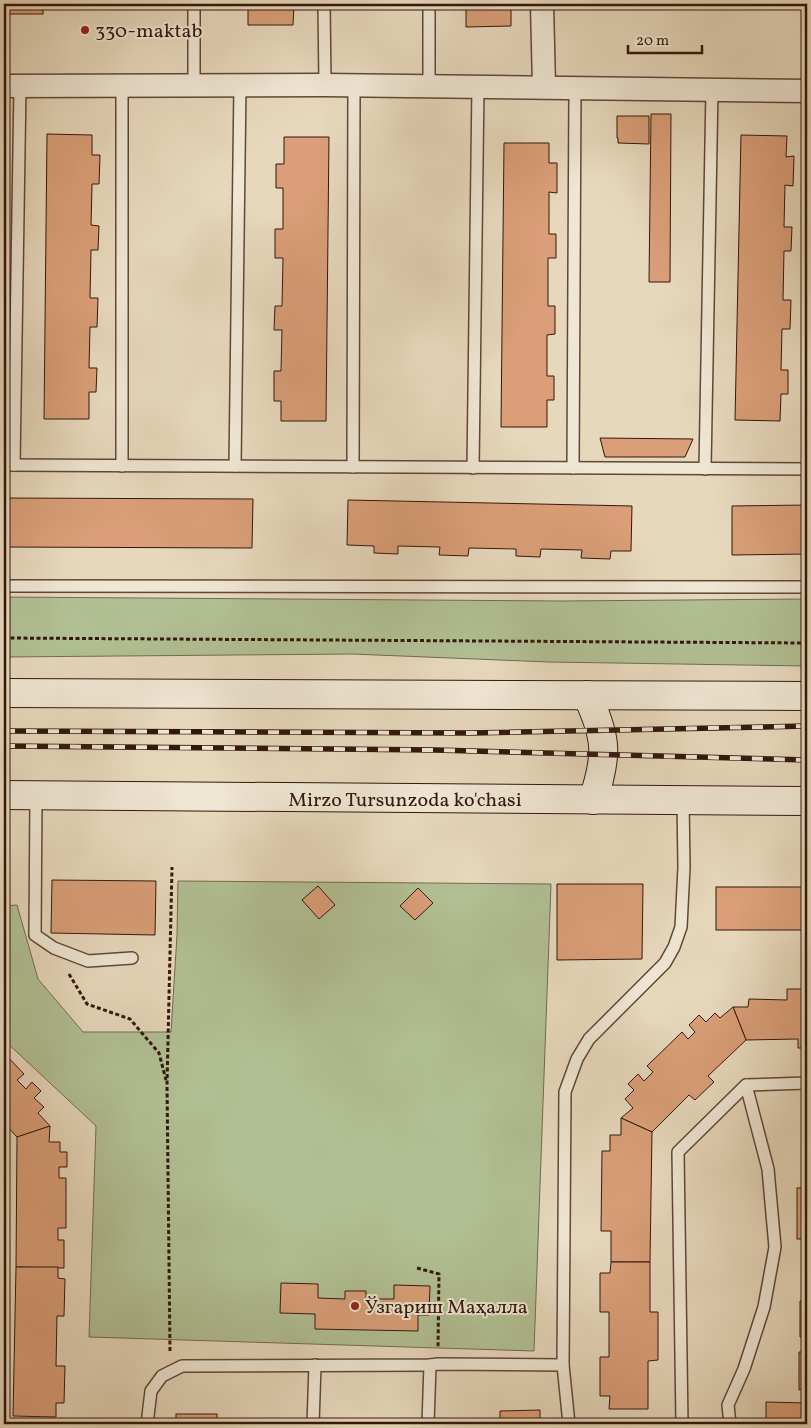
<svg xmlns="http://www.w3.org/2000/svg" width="811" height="1428" font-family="Vollkorn,serif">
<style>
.green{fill:#b1c094;stroke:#726c50}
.building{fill:#da9f78;stroke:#33170c}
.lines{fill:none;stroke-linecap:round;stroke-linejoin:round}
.service-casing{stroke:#604738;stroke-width:14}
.minor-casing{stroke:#604738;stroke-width:25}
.secondary-casing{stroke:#33170c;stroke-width:30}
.path{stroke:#33170c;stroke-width:3;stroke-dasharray:4 2.5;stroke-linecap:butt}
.service{stroke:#efe6d3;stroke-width:11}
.minor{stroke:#efe6d3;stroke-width:22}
.secondary{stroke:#efe6d3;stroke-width:28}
.rail-casing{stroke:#33170c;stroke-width:5.5}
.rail{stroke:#efe6d3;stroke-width:4;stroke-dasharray:11;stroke-linecap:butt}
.poi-dot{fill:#8f2418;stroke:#efe6d3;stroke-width:2}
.labels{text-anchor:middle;stroke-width:4;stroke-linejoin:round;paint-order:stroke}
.poi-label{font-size:20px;fill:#33170c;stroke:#efe6d3;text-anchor:start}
.street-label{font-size:20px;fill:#33170c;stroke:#efe6d3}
</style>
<rect width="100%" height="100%" fill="#e7d8bc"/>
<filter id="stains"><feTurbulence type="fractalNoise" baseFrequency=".004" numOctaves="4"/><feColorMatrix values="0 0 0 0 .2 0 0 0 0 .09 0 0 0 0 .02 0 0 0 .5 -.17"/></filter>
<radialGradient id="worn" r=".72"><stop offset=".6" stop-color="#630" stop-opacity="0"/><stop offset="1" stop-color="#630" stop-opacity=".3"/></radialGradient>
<!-- green -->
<g class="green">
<path d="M4 597 561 601 807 599V666L549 662 352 654 4 657Z"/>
<path d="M178 881 551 884 534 1351 89 1337 96 1126 4 1040V906L17 905 38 979 83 1032H171L177 935Z"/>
</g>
<!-- building -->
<g class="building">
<rect x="4" y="4" width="39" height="10"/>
<path d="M241 4H294L293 25H248V4Z"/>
<path d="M466 4H511V26L466 27Z"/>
<path d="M651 114H671L670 282H649Z"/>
<path d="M617 116H649V144L618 143V138H617Z"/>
<path d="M47 134 92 135V155H100L99 184H92L91 225 99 226 98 250H91L90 298H98L97 327H90L89 368H97L96 392H89V419H44Z"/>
<path d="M741 135 787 136 786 157 794 156 793 186 785 185 784 227H792L791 251H784L783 300H791L790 329H782L781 370H788V394H781L780 421 735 420Z"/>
<path d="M284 137H329L326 421H281V401H274V371H281L282 330H274L275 306H282L283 258H275V229H283V188H276V164H284Z"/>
<path d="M504 143H549V163H557V193L549 192V234H556V258H548V306H555V334L547 335V376H554V400H547V427H501Z"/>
<path d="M600 438 693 439 685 457H605Z"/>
<path d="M4 498 253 499 252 548 4 547Z"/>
<path d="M348 500 632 506 631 551H611L610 559 581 558 582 550 541 549 540 557 516 556V549L469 548 468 556 439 555 440 547 398 546V554L374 553V546L347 545Z"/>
<path d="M807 505V554L732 555V506Z"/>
<path d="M52 880 156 881 155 935 51 933Z"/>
<path d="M557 884H643L642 959 557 960Z"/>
<path d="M318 886 335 905 319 919 302 900Z"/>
<rect x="716" y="887" width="91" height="43"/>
<path d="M418 888 433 903 415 920 400 906Z"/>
<path d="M787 989H807V1048H798V1039L746 1040 733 1007H748L749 999 787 1000Z"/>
<path d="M733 1007 746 1040 708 1076 714 1082 695 1100 689 1095 652 1132 621 1118 633 1108 625 1099 634 1090 628 1084 638 1074 644 1081 653 1072 647 1066 682 1032 688 1039 695 1032 689 1025 699 1015 706 1022 715 1013 720 1018Z"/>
<path d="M4 1053 24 1074 17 1080 26 1089 32 1082 41 1091 34 1098 44 1107 38 1113 50 1126 17 1137 4 1123Z"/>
<path d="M621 1118 652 1132 650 1262H611V1231H601L602 1151H610V1135H621Z"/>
<path d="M50 1126 49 1142H60V1152H67V1167H59V1178H66V1228H58V1240H64V1268L16 1267 17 1137Z"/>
<rect x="797" y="1188" width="10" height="51"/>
<path d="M611 1262H650V1312H658V1360L648 1361V1409H609L610 1396H600V1357H609V1312H600V1273H610Z"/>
<path d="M16 1267H58V1278L65 1279 64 1316H57L56 1366H65L64 1403H56V1417L13 1416Z"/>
<path d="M281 1283 318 1284V1298L345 1299V1291H366V1299H394V1285L430 1286 429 1315H418V1331L315 1329V1314L280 1313Z"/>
<path d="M800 1301H807V1403V1389L799 1390V1352H807V1337H800Z"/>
<path d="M766 1402 807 1403V1424H766Z"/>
<path d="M540 1410V1424H491V1420H500V1411Z"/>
<rect x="176" y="1414" width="41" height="10"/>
<path d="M326 1422 395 1423V1424H326Z"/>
</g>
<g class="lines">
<defs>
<g id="service">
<path d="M194 4V85"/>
<path d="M324 4 325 85"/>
<path d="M122 85V466"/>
<path d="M429 86V4"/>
<path d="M4 465 807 469"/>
<path d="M14 465 20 86"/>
<path d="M235 466 240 85"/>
<path d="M353 467 354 85"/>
<path d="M473 468 478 86"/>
<path d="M573 468 575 88"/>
<path d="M705 469 712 90"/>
<path d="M4 586 807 587"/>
<path d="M36 795 35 935 54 948 88 961 132 958"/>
<path d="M147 1424 151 1391 162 1376 182 1366 430 1365 438 1364 563 1365"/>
<path d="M313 1424 315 1365"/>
<path d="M428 1424 430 1365"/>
<path d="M569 1424 563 1365 565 1092 577 1059 589 1039 665 963 674 947 681 927 684 867 683 801"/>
<path d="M682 1424 678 1152 746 1085 807 1083"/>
<path d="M730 1424 728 1405 744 1369 764 1307 775 1247 768 1169 746 1085"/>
</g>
<g id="minor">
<path d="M542 4 544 87"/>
<path d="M4 86 325 85 807 91"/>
</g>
<g id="secondary">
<path d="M4 693 807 696"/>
<path d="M587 695C607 738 608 755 593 800"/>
<path d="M4 795 807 801"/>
</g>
</defs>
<!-- service casing -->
<use href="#service" class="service-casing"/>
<!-- minor casing -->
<use href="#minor" class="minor-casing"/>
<!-- secondary casing -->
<use href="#secondary" class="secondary-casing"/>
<!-- path -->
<g class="path">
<path d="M4 638 807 643"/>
<path d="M69 974 87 1004 130 1019 159 1053 166 1080"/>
<path d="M417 1268 439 1274 438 1348"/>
<path d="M170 1351 167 1084 172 867"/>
</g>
<!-- service -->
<use href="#service" class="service"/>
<!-- minor -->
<use href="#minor" class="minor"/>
<!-- secondary -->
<use href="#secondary" class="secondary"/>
<defs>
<g id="rail">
<path d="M4 731 471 733 807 726"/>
<path d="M4 746 435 750 807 760"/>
</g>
</defs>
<!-- rail casing -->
<use href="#rail" class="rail-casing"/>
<!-- rail -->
<use href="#rail" class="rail"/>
</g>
<!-- markers -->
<g class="poi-dot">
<circle cx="85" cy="30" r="5"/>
<circle cx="355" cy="1306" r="5"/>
</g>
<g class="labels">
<!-- poi labels -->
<g class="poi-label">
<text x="95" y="37">330-maktab</text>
<text x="365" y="1313">Ўзгариш Маҳалла</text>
</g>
<!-- street labels -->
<g class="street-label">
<text x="405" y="806">Mirzo Tursunzoda ko'chasi</text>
</g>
</g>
<!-- margin -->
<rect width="811" height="1428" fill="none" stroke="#e7d8bc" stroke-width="20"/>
<rect x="5" y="5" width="801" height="1418" fill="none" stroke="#33170c" stroke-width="2.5"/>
<rect x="10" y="10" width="791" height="1408" fill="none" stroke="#33170c"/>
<!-- scale -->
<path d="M628 45v8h74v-8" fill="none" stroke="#33170c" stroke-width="2.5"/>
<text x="636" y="45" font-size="15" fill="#33170c" stroke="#efe6d3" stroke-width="4" paint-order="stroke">20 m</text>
<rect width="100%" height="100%" filter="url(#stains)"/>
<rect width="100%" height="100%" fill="url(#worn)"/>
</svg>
